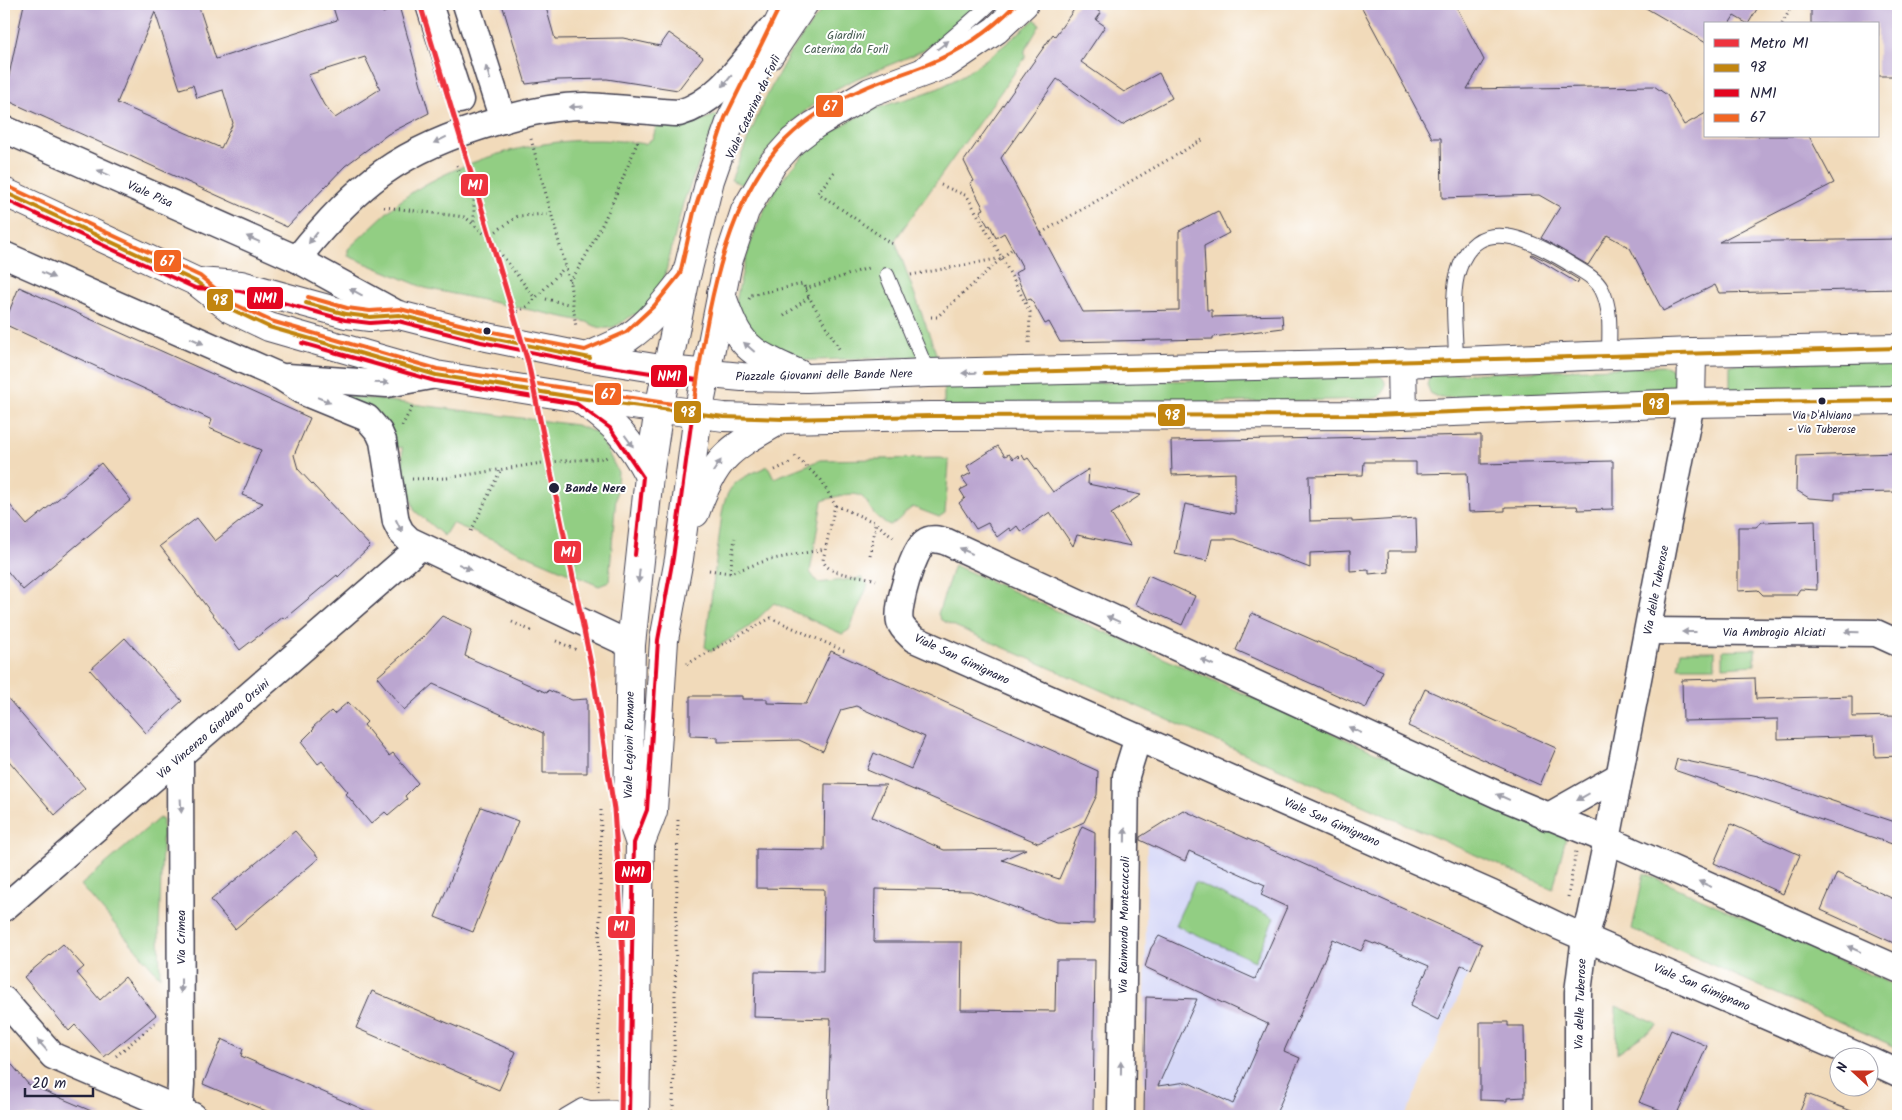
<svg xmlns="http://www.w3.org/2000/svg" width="1902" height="1120" font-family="Kalam,sans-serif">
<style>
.built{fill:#d6d8f8}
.green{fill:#92ce83;stroke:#5a785f}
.building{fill:#bba6d0;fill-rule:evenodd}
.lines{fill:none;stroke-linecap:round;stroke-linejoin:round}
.service-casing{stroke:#413e4e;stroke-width:16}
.minor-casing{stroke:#413e4e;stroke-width:29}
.secondary-casing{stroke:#413e4e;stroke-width:30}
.path{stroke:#413e4e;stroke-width:3;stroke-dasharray:1 4;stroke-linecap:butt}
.service{stroke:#fff;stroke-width:14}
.minor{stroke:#fff;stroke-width:26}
.secondary{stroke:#fff;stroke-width:28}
.bus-1-casing{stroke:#fff;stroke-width:8}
.bus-2-casing{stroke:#fff;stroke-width:8}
.bus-3-casing{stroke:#fff;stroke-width:8}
.bus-1{stroke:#c2850f;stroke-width:4}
.bus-2{stroke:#e40520;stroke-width:4}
.bus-3{stroke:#f26522;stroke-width:4}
.metro-1-casing{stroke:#fff;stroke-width:9}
.metro-1{stroke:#ee333e;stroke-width:5}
.oneway{fill:#9c9ca7}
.bus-dot{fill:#22223b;stroke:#fff;stroke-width:2}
.labels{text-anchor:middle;stroke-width:4;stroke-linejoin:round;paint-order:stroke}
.bus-label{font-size:11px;fill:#22223b;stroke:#fff}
.park-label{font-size:12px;fill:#495e54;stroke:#fff}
.street-label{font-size:12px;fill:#22223b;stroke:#fff}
.stop-label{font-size:12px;font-weight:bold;fill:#22223b;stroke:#fff;text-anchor:start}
.line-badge{stroke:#fff;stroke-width:2}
.badge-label{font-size:14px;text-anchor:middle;font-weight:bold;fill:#fff}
</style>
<rect width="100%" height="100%" fill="#fff"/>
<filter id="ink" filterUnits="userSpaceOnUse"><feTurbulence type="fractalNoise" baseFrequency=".02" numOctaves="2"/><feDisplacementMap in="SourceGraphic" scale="10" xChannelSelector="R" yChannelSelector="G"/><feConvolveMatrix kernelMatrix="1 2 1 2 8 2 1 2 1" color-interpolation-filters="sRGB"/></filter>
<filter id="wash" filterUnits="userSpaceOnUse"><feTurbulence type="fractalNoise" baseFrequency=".0096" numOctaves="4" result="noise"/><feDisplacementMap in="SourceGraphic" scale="20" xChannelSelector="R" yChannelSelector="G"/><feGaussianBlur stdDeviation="1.12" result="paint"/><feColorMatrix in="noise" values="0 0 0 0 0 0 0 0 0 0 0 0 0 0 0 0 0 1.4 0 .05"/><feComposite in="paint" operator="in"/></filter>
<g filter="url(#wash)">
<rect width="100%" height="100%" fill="#f1daba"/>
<!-- built -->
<path class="built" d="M1183 810 1482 944 1405 1116H1261L1189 1082 1144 1084 1147 833Z"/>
<!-- green -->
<g class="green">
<path d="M826 4H978C941 56 888 60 836 89 796 112 768 148 743 185L731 180 764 101 789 54Z"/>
<path d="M1035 19 1040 25 1025 50V58L895 240 937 356 786 361 764 355 736 307 737 297C753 211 787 148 870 111 892 102 917 97 939 88 975 71 1005 45 1035 19Z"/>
<path d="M716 115 718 116 683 203 657 307 643 321 634 314C616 327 608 334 587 322L425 288 348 256V249C369 230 390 207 414 191 481 150 568 131 645 144L653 138 657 123 691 124Z"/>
<path d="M1898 360V387L1730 391V364Z"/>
<path d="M1666 366C1679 372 1679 386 1666 392L1441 398 1431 394 1427 385 1430 375Z"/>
<path d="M1381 376C1388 383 1386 390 1380 397L1373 399 1074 406H944V386Z"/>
<path d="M342 395 576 425 598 433 618 472 609 582 599 586 452 523 444 536 415 511 404 479 402 447 391 449Z"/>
<path d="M941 458 948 460 949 464 945 513 939 517 913 507C904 512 899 522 890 525 855 510 881 481 822 501L810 572 818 583 862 578 868 585 849 630 842 634 774 603 749 627 711 651 705 647 722 514C727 481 740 479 768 466L774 478 820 460Z"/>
<path d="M954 565 1566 837 1553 889 941 620 938 614Z"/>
<path d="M1755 649V665L1723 667V650Z"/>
<path d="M1681 651H1715V667H1678Z"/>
<path d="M159 818 163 820 159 931 160 977 81 885Z"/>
<path d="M1644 873 1898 987V1048L1632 929Z"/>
<path d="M1195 882 1274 918 1255 961 1175 925Z"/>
<path d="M1616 1006 1657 1024V1026L1617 1053Z"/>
</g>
<g id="blocks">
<!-- building -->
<g class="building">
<path d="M24 4H198L216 59 337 20 332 4H380L383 13 399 6 429 113 388 134 345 166 287 227 4 99ZM155 12 180 89 193 85 197 98 223 90 233 123 221 148 117 103ZM365 57 380 89 335 118 324 105 308 75Z"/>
<path d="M502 4H545L555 39 623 38 660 46 669 33 703 57 678 90 607 79 558 80 526 84Z"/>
<path d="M1078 4H1088L1101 13 1096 20 1105 26 1081 62 1124 92 1159 73 1172 98 1122 125 1057 79 1001 158 1083 312 1179 310V231L1218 211 1229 233 1204 246 1207 310H1212V317L1282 315 1283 328 1213 337V339L1060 342 1049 322 1045 324 1031 299 1027 300 1015 273 1023 268 1004 233 996 238 990 225 988 226 980 211 984 209 970 183 974 181 964 161 1053 34 1055 36Z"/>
<path d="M1360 4H1455L1484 60 1467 89 1654 86 1667 95 1684 125 1706 113V136H1809L1834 183 1719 242 1898 239V289L1719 293 1715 285 1663 311 1630 248 1607 235 1588 265 1541 238 1560 207 1539 195 1442 198 1441 138H1432Z"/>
<path d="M1639 4H1760L1748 24 1734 16 1729 24H1706V43Z"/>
<path d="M1811 4H1898V76H1878V24H1811Z"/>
<path d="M1532 254 1549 262 1579 280 1577 283 1531 255Z"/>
<path d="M19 287 310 418 294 455 298 469 370 546 338 577 337 575 284 619 283 617 240 650 160 546 197 518 215 541 263 503 242 495 261 450 209 428 212 420 4 324Z"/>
<path d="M1481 435V464L1613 461V509L1578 510 1577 506 1505 507V511L1469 512 1467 473 1416 474V462H1364L1363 475 1309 476 1310 521 1352 520V522L1416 518 1417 551H1388L1389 572 1369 574V570L1350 571V551L1310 553V568L1235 539H1212L1207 561 1175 554 1185 504 1235 514V473L1172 475 1171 441Z"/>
<path d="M998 446 1005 456 1009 454 1013 459 1018 455 1019 458 1022 455 1025 460 1028 458 1053 492 1089 469 1088 484 1141 495 1111 514 1131 546 1077 535 1073 546 1050 512 1021 532 1017 526 1011 531 1009 528 997 537 988 523 976 529 959 503 965 498 960 490 968 486 962 478 971 473 967 466Z"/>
<path d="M1898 453V492L1835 493V500L1809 498 1796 490 1797 456Z"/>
<path d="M101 463 131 500 23 590 4 567V498L27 525Z"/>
<path d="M1815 520 1817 590 1800 589 1796 595H1763L1758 590 1738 591V527H1756L1762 522Z"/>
<path d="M1148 575 1195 596 1182 625 1135 604Z"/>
<path d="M1252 613 1383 671 1366 708 1236 650Z"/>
<path d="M442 616 472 630 465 656 547 693 548 690 572 700 587 699V773H543V733L433 684 404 710 377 677 423 637Z"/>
<path d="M125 638 182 701 146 733 90 670Z"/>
<path d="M831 651 1098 771 1097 795 1084 822 1038 843 867 770 874 753 911 769 925 737 856 706 841 710 823 751 799 740 718 742V737L690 736V696H742V699H767V703L806 704Z"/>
<path d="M1755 678 1756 699 1852 696V717L1898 716V756L1875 757 1874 736 1778 739V719L1683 721 1682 680Z"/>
<path d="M1425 689 1556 748 1540 785 1408 726Z"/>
<path d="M4 694 85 788 55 815 4 755Z"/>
<path d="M348 702 367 722 364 725 389 756 393 753 418 783 405 796 407 799 388 815 385 812 371 824 346 794 348 792 322 761 318 764 301 742 314 729 313 727 331 711 334 714Z"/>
<path d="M1677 759 1758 776 1898 823V846L1674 770Z"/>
<path d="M825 784 886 785 872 817 944 850 1026 849 1002 860 1059 879 1082 826 1095 832 1094 924 1056 923 971 891 875 889 874 942H962L961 1010 1055 1011 1056 960H1095L1093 1116H828L831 1019 754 1017 755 971 823 972 824 889 756 888V849L824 850Z"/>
<path d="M481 807 518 821 473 932 435 917Z"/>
<path d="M1183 810 1482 944 1471 969 1461 965 1438 1020 1410 1006 1429 966 1375 943 1374 944 1366 941 1361 951 1333 939 1284 1051 1300 1058 1275 1116H1144L1146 997 1197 999 1158 1086 1187 1082 1233 1104 1268 1024 1145 967 1151 948 1159 936 1255 979 1287 907 1261 895 1265 885 1189 851 1185 861 1140 840V837Z"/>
<path d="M1731 824 1800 855 1783 894 1714 863Z"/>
<path d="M295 831 319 858 235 929 211 900Z"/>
<path d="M1837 873 1898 901V945L1821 910Z"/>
<path d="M63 944 84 967 77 973 100 1000 125 977 156 1015 104 1057 75 1025 69 1031 24 977Z"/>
<path d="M372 991 516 1052 499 1090 356 1028Z"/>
<path d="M1480 1022H1508V1026H1524L1525 1097 1507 1098V1101L1480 1100Z"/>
<path d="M1671 1030 1707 1046 1676 1116 1639 1102Z"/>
<path d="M222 1039 243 1049 241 1056 378 1116H278L203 1084Z"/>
<path d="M4 1055 28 1084 103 1116H4Z"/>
<path d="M1807 1094 1862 1115 1861 1116H1798Z"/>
</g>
</g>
</g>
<g filter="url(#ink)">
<use href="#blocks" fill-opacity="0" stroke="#413e4e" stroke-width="1"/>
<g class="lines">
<defs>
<g id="service">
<path d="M774 61 812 4"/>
<path d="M919 67C942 45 967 26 990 4"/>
<path d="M887 275 928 373"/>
<path d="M1456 361C1456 333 1450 294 1459 269 1478 212 1531 241 1567 262 1579 270 1596 277 1602 290 1612 310 1609 334 1609 355"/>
<path d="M565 1116 582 1106 590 1108 635 1107"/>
</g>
<g id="minor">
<path d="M429 4 460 100"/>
<path d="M466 4 503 120"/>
<path d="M4 129 297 259 399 315"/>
<path d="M4 255 281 377 306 393 367 418 379 432 383 441 396 522 401 532 409 540 631 645"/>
<path d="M297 259C357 183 401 149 495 122 524 113 554 106 585 106 616 107 648 112 679 113 719 102 743 61 769 31"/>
<path d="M287 377 387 384 436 375"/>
<path d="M1648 631 1876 633 1898 643"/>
<path d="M1547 817 1619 776"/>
<path d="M4 908 420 547"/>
<path d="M4 1000 53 1056 193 1116"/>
<path d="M1863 1058 1558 926 1492 894 914 639C909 634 902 629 900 622 896 607 913 551 925 542 931 537 940 540 947 542L1498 795 1607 840 1898 969"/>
<path d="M1870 1060 1898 1073"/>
<path d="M179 1116 181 1084 180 757"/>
<path d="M1121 1116 1126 776 1138 737"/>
<path d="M1578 1116V992L1585 937 1591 917 1607 840 1691 403"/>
</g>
<g id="secondary">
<path d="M4 192 197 282 231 309 269 327 436 375 579 398 724 417 782 419 931 416 1374 415 1691 403 1898 400"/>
<path d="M197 282 241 285 346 314 370 317 399 315 482 336 586 357 667 370 742 377 807 378 928 373 1435 362 1692 352 1898 348"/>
<path d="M721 293C739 348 748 351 799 374"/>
<path d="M586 357C600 351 616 345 629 337 651 322 667 300 683 280"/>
<path d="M1402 362 1403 414"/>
<path d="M580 399C614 424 629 438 649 476"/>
<path d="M1691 403 1692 352"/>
<path d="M695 513C716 454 730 449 782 419"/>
<path d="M640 844 628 809 631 645 649 476 659 409 686 277 710 180 731 120 788 4"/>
<path d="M635 1116 640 844 653 811 664 640 679 559 698 414 728 262 745 211 773 163 793 141 814 125 870 92 946 64 996 30 1024 4"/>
</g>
</defs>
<!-- service casing -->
<use href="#service" class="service-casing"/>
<!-- minor casing -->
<use href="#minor" class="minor-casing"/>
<!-- secondary casing -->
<use href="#secondary" class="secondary-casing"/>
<!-- path -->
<g class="path">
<path d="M1782 24 1793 4"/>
<path d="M531 139 570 283 576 327"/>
<path d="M457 165 465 187 474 199V225"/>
<path d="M834 172 818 193 895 246"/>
<path d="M941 185 967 196 1002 258 1030 312 1029 346"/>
<path d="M384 207 465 217 488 237 534 297"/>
<path d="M1041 233 1204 139"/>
<path d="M488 237 518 216 550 214"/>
<path d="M911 275 1002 258"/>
<path d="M570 282C599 237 619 189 639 138"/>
<path d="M805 289 871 267"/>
<path d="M546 299 568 304"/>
<path d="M749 299 751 295 803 284 809 297"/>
<path d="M513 314 528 306 565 267"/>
<path d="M784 316 809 297 841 352"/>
<path d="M931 317H937L1013 248"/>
<path d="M402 426 413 405"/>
<path d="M795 456 821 480 835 505 874 522 895 538"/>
<path d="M775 470 792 462"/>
<path d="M412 479 447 478 548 462 605 458 609 456"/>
<path d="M835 505 823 560C828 577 861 574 876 580"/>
<path d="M471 531 500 471"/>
<path d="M870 555 875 523"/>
<path d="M709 570 730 573 768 560 825 549"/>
<path d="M730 573 735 538"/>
<path d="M512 622 534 632"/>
<path d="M556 641 577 650"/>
<path d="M687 664 771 618 844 651"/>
<path d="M1568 897 1576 851"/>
<path d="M116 1056 157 1021"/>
<path d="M598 1091 601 810"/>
<path d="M673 1116 678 819"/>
</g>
<!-- service -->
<use href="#service" class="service"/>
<!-- minor -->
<use href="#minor" class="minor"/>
<!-- secondary -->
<use href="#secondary" class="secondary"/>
<defs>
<g id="bus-1">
<path d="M4 192 197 282 231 309 269 327 436 375 579 398 724 417 782 419 931 416 1374 415 1691 403 1898 400"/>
<path d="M306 303 346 314 370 317 399 315 482 336 590 358"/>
<path d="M984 373 1898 348"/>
</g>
<g id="bus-2">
<path d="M4 199 195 288 240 291 345 320 370 323 398 321 481 342 585 363 697 380 673 558 658 640 647 810 634 843 629 1116"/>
<path d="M302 343 435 381 577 404 610 428 643 477 635 555"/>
</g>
<g id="bus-3">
<path d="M7 186 200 276 234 304 271 321 437 369 693 407C706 324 720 217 776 150 801 121 834 101 869 86 887 78 907 73 926 65 959 52 991 30 1016 4"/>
<path d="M308 297 347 308 370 311 400 309 483 330 585 350 626 332 654 306 680 274 694 212 725 118 781 4"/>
</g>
</defs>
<!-- bus-1 casing -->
<use href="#bus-1" class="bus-1-casing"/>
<!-- bus-2 casing -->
<use href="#bus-2" class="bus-2-casing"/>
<!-- bus-3 casing -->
<use href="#bus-3" class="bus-3-casing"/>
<!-- bus-1 -->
<use href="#bus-1" class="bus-1"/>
<!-- bus-2 -->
<use href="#bus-2" class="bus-2"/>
<!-- bus-3 -->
<use href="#bus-3" class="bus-3"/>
<defs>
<path id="metro-1" d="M420 4 528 362 592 669 614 809 619 882 623 958 621 1116"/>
</defs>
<!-- metro-1 casing -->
<use href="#metro-1" class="metro-1-casing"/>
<!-- metro-1 -->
<use href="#metro-1" class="metro-1"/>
</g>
<!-- one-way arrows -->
<defs><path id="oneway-solid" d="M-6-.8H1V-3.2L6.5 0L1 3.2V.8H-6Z" transform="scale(1.25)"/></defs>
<g class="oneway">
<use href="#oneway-solid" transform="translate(943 45) rotate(-37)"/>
<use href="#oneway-solid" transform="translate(488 73) rotate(-108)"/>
<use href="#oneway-solid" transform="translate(727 81) rotate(130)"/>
<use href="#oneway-solid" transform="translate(576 107) rotate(176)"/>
<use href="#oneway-solid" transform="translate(440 140) rotate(154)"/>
<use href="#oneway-solid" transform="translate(104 173) rotate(-156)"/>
<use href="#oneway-solid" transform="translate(313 238) rotate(129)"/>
<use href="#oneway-solid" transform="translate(253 239) rotate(-156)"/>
<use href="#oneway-solid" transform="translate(48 275) rotate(24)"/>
<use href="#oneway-solid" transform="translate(356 292) rotate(-151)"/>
<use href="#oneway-solid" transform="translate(197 341) rotate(24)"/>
<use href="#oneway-solid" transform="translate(749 347) rotate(-139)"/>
<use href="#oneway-solid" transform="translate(969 373) rotate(179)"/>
<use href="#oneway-solid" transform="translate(382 383) rotate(1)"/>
<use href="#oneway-solid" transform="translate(324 400) rotate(23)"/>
<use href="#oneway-solid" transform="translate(629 441) rotate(54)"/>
<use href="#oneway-solid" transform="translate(717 466) rotate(-56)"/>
<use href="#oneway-solid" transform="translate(399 526) rotate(64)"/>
<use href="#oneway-solid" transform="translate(966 551) rotate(-155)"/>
<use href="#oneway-solid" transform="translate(465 567) rotate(25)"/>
<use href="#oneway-solid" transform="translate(639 576) rotate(96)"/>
<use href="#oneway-solid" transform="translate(1113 619) rotate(-156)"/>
<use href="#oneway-solid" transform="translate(1689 632) rotate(-180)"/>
<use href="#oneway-solid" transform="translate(1852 632) rotate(-179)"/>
<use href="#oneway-solid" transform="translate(1207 662) rotate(-155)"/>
<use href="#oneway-solid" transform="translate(1355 730) rotate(-155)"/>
<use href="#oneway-solid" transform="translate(1503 797) rotate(-156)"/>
<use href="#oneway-solid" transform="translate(1583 797) rotate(150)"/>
<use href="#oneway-solid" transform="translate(181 806) rotate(87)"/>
<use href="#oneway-solid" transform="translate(1125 835) rotate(-89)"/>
<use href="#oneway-solid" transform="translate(1705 884) rotate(-156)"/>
<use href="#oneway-solid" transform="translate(1854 949) rotate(-156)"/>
<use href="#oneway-solid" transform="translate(181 986) rotate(90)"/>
<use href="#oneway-solid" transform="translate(42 1045) rotate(-131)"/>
<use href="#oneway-solid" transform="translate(1121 1068) rotate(-89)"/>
</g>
</g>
<!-- markers -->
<g class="bus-dot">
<circle cx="487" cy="331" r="4.5"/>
<circle cx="1822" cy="401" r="4.5"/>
<circle cx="554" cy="488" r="6"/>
</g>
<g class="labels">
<!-- bus labels -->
<g class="bus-label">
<text x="1822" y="419">Via D'Alviano<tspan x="1822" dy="14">- Via Tuberose</tspan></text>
</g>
<!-- park labels -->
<g class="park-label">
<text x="846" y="39">Giardini<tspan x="846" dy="14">Caterina da Forlì</tspan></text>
</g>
<!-- street labels -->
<g class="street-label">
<text transform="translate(753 107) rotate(-65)" y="4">Viale Caterina da Forlì</text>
<text transform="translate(150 194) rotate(24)" y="4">Viale Pisa</text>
<text transform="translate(824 375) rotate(-1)" y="4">Piazzale Giovanni delle Bande Nere</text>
<text transform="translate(1656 590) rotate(-79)" y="4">Via delle Tuberose</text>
<text x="1774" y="636">Via Ambrogio Alciati</text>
<text transform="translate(962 659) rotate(25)" y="4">Viale San Gimignano</text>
<text transform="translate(213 729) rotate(-41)" y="4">Via Vincenzo Giordano Orsini</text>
<text transform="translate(629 745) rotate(-89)" y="4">Viale Legioni Romane</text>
<text transform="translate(1332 822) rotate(24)" y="4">Viale San Gimignano</text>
<text transform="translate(1124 925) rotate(-89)" y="4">Via Raimondo Montecuccoli</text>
<text transform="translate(181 937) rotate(-90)" y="4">Via Crimea</text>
<text transform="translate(1702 987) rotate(23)" y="4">Viale San Gimignano</text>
<text transform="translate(1580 1004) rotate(-88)" y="4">Via delle Tuberose</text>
</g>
<!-- stop labels -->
<g class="stop-label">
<text x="565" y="492">Bande Nere</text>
</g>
</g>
<g class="line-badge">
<rect x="815" y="94" width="29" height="24" rx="5" fill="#f26522"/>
<rect x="460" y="173" width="29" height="24" rx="5" fill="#ee333e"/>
<rect x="153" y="249" width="29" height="24" rx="5" fill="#f26522"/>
<rect x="246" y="286" width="38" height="24" rx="5" fill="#e40520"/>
<rect x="206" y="288" width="28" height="24" rx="5" fill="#c2850f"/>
<rect x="650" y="364" width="38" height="24" rx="5" fill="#e40520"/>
<rect x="594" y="382" width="28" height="24" rx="5" fill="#f26522"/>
<rect x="1642" y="392" width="28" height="24" rx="5" fill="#c2850f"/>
<rect x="673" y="400" width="29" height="24" rx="5" fill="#c2850f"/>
<rect x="1157" y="403" width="29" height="24" rx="5" fill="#c2850f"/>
<rect x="553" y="540" width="29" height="24" rx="5" fill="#ee333e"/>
<rect x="614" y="860" width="38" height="24" rx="5" fill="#e40520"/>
<rect x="607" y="915" width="29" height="24" rx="5" fill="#ee333e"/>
</g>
<g class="badge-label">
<text x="830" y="111">67</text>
<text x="475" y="190">M1</text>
<text x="167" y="266">67</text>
<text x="265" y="303">NM1</text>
<text x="220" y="305">98</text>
<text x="669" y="381">NM1</text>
<text x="608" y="399">67</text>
<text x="1656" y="409">98</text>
<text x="688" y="417">98</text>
<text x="1172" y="420">98</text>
<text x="568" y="557">M1</text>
<text x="633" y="877">NM1</text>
<text x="621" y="931">M1</text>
</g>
<!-- margin -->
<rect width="1902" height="1120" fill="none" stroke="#fff" stroke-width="20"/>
<!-- legend -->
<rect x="1704" y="22" width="175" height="115" fill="#ffffff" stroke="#a7a7b1"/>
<rect x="1714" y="39" width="25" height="8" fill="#ee333e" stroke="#a7a7b1"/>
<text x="1750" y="48" font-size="15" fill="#22223b">Metro M1</text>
<rect x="1714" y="64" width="25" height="8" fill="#c2850f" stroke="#a7a7b1"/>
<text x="1750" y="72" font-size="15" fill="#22223b">98</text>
<rect x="1714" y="89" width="25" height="8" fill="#e40520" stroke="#a7a7b1"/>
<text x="1750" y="98" font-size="15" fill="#22223b">NM1</text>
<rect x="1714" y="114" width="25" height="8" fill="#f26522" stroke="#a7a7b1"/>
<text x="1750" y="122" font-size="15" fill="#22223b">67</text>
<!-- north arrow -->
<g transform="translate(1854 1072) rotate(291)"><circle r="24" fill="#ffffff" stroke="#a7a7b1"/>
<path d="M0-4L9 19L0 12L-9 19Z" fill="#c8321e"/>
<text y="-8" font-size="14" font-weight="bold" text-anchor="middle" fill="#22223b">N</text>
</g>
<!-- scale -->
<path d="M25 1088v8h68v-8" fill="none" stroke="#22223b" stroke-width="2.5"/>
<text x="32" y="1088" font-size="15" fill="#22223b" stroke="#ffffff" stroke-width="4" paint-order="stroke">20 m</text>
</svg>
